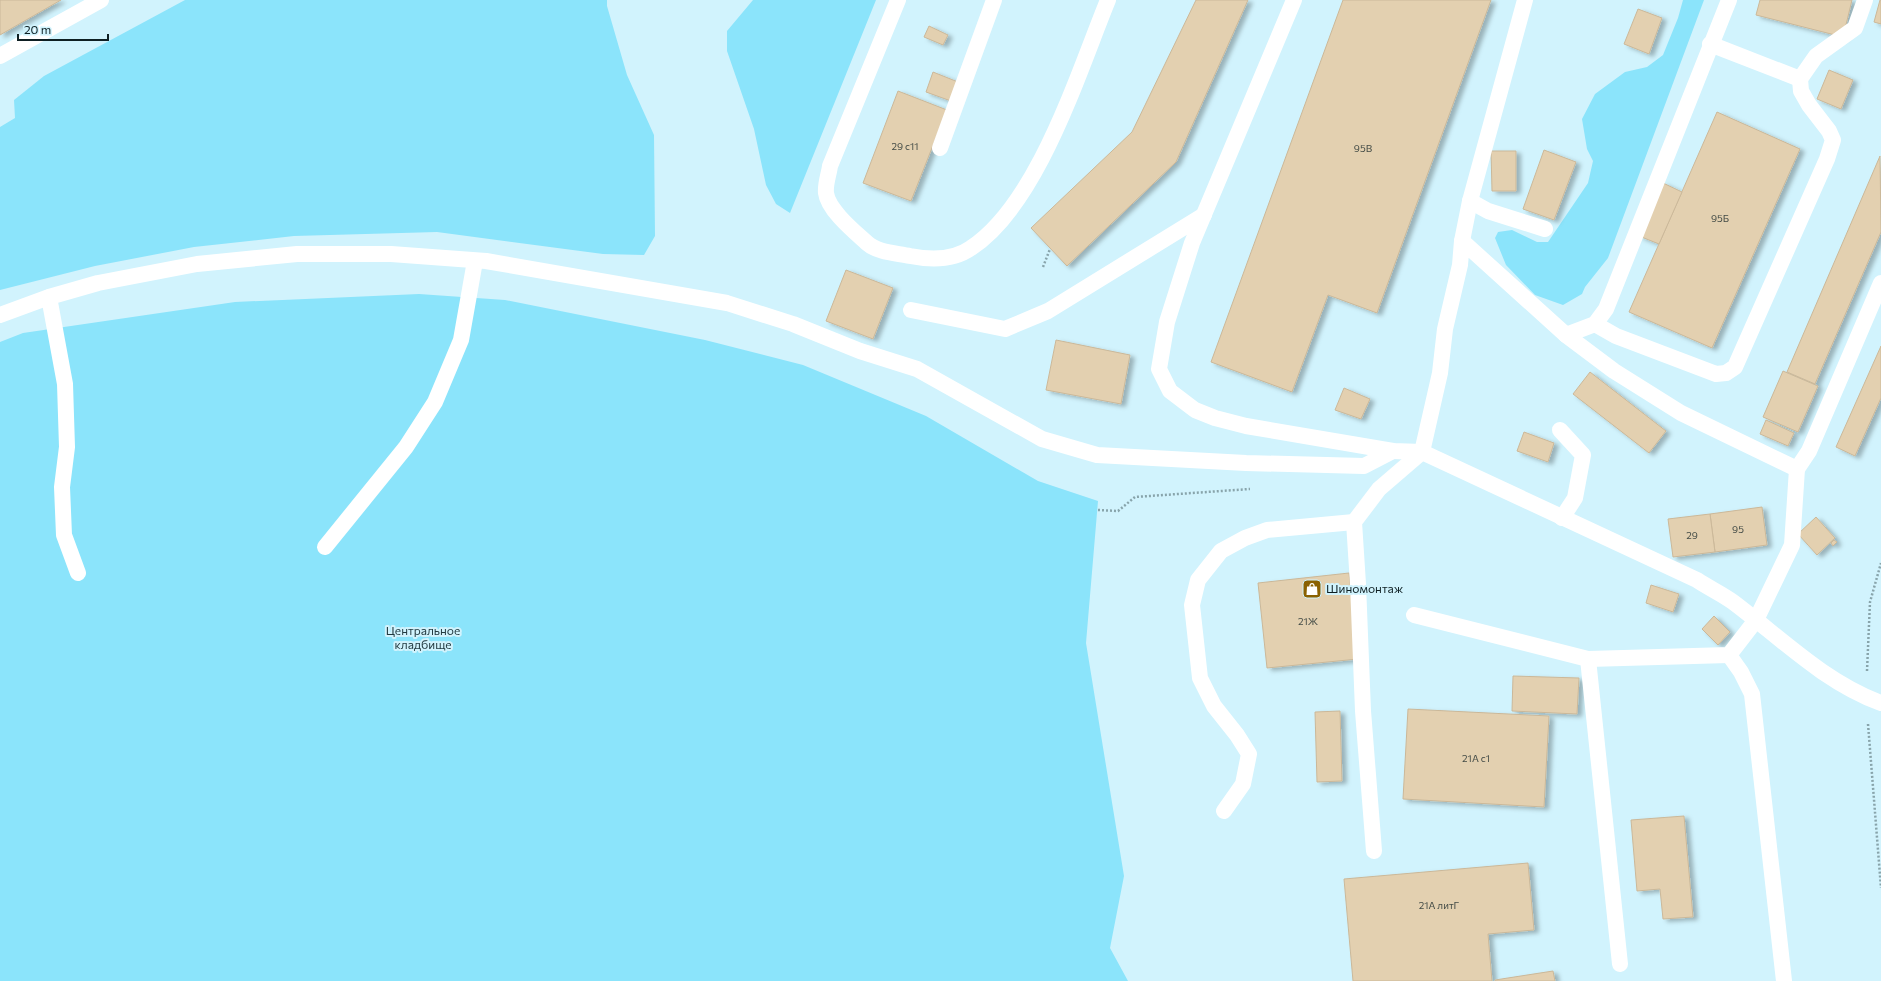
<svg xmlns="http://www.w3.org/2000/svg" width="1881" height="981" font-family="Commissioner,sans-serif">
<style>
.green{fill:#8be4fb}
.building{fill:#e3d0b0;stroke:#cbb899;filter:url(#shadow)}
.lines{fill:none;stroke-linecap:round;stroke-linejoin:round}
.path{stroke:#88a4ab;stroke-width:2.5;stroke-dasharray:2 2;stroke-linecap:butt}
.service{stroke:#fff;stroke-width:16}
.labels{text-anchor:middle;stroke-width:4;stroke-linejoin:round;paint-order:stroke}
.number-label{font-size:10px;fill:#434b46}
.poi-label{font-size:12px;fill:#0e1f23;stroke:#d1f3fd;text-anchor:start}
.park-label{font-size:12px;fill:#223a40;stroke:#d1f3fd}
</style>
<defs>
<filter id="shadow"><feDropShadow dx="4.5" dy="2.5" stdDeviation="2" flood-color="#0004"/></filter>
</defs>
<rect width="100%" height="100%" fill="#d1f3fd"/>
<!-- green -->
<g class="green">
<path d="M185 0H607V6L627 75 654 135 655 236 644 255 603 254 437 232 294 236 194 247 95 266 0 290V127L15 118 14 100 44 76Z"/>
<path d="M753 0H876L790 213 776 204 766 185 754 129 727 51V31Z"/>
<path d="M1683 0H1704L1608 258 1585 287 1582 294 1563 305 1535 295 1506 265 1495 238 1498 232 1512 230 1537 242H1548L1588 183 1593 161 1587 149 1582 119 1595 94 1625 72 1647 67 1663 55 1678 18Z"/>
<path d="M419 294 505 300 705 340 803 365 926 416 1038 481 1098 501 1086 643 1124 876 1110 948 1128 981H0V342L23 333 235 302Z"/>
</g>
<!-- building -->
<g class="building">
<path d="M0 0H61L0 35Z"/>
<path d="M1196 0H1248L1176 162 1067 266 1031 228 1132 132Z"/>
<path d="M1343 0H1491L1377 313 1328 295 1292 392 1211 362Z"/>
<path d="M1760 0H1852L1843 37 1756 15Z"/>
<path d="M1880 0H1881V24L1874 22Z"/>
<path d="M1638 9 1662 18 1649 54 1624 44Z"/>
<path d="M929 26 948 35 943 45 924 37Z"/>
<path d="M1829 70 1853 80 1841 109 1817 99Z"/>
<path d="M933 72 958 82 951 101 926 92Z"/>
<path d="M898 91 947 110 911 201 863 183Z"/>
<path d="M1717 112 1800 149 1712 348 1629 312Z"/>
<path d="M1544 150 1576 162 1554 220 1523 209Z"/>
<path d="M1491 151H1516V191H1492Z"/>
<path d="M1880 156 1881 232 1815 384 1787 372Z"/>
<path d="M1663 183 1682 192 1659 244 1639 236Z"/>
<path d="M846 270 893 288 873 339 826 321Z"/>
<path d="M1056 340 1130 355 1121 404 1046 390Z"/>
<path d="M1881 346V398L1855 456 1836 447Z"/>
<path d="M1783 371 1818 386 1798 432 1763 417Z"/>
<path d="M1590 372 1666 431 1649 453 1573 394Z"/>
<path d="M1344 388 1370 399 1361 419 1335 410Z"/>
<path d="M1766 420 1794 433 1788 446 1760 434Z"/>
<path d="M1524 432 1554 443 1548 462 1517 451Z"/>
<path d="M1762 507 1767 545 1715 552 1710 514Z"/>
<path d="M1710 514 1715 552 1673 557 1668 519Z"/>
<path d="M1816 517 1835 538 1817 555 1798 534Z"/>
<path d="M1834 540 1837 542 1833 546 1831 543Z"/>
<path d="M1349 573 1358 659 1267 668 1258 583Z"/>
<path d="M1651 585 1679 594 1673 612 1646 603Z"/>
<path d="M1714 616 1730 632 1718 645 1702 629Z"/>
<path d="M1513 676 1579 678 1577 714 1512 711Z"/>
<path d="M1408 709 1549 716 1544 807 1403 799Z"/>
<path d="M1340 711 1342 781 1317 782 1315 712Z"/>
<path d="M1684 816 1693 917 1663 919 1660 889 1637 891 1631 820Z"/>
<path d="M1528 863 1534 930 1488 934 1492 981H1353L1344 879Z"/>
<path d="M1553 971 1555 981H1495V980Z"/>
</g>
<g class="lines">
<!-- path -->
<g class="path">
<path d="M1043 267 1050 249"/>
<path d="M1098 510 1118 511 1135 497 1250 489"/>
<path d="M1867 671 1870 602 1881 563"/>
<path d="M1868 724 1881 888"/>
</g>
<!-- service -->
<g class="service">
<path d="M898 0 830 166C829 174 825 184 826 193 828 210 855 232 867 243 878 253 897 253 910 256 930 260 954 260 971 248 1038 204 1078 73 1108 0"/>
<path d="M1294 0 1192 243 1167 322 1159 369 1170 391 1195 410 1215 418 1246 426 1393 451 1422 452"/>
<path d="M1729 0 1606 309 1595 324 1566 335 1462 241 1460 265 1445 329 1440 373 1422 452 1697 580C1709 588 1722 594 1733 602 1781 638 1824 682 1881 703"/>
<path d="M1710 44 1800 79"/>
<path d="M0 56 101 0"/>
<path d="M940 148 994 0"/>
<path d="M1470 201 1488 211 1545 229"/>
<path d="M1462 241 1470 201 1525 0"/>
<path d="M49 297 65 384 67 447 62 487 64 535 78 573"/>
<path d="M911 310 1005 329 1048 311 1204 215"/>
<path d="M0 315 49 297 98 283 197 264 297 254H391L486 261 727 303 793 324 860 351 917 369 1042 439 1097 455 1246 463 1364 466 1393 451"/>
<path d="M1595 324 1616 336 1716 374 1726 373 1735 367 1827 159 1833 140 1829 131 1809 105 1801 91 1800 79 1816 56 1855 28 1865 0"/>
<path d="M1566 335 1614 371 1681 413 1797 469"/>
<path d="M1560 430 1583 455 1575 498 1562 518"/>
<path d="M325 547 406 447 435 402 461 340 475 261"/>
<path d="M1414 615 1588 659 1729 655 1756 620 1792 545 1797 469 1809 451 1881 283"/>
<path d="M1729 655 1741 672 1752 694 1784 981"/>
<path d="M1588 659 1620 964"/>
<path d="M1224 811 1243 784 1249 754 1237 735 1214 706 1200 678 1192 605 1198 580 1221 551 1245 538 1267 530 1354 522"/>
<path d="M1374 851 1363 711 1358 584 1354 522 1379 489 1422 452"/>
</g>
</g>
<!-- icons -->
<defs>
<symbol id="shop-square" viewBox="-11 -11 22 22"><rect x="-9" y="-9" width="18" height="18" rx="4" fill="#8a6101" stroke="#d1f3fd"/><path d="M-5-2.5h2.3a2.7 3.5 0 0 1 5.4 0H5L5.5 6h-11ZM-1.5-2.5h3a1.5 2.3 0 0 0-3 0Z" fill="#fff"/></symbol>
</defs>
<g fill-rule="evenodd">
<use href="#shop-square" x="1301" y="578" width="22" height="22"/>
</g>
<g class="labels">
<!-- number labels -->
<g class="number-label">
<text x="905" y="150">29 с11</text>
<text x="1363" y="152">95В</text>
<text x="1720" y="222">95Б</text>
<text x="1738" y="533">95</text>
<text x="1692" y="539">29</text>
<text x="1308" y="625">21Ж</text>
<text x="1476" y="762">21А с1</text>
<text x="1439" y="909">21А литГ</text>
</g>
<!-- poi labels -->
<g class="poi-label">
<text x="1326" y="593">Шиномонтаж</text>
</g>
<!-- park labels -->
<g class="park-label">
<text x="423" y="635">Центральное<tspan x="423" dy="14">кладбище</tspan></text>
</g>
</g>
<!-- scale -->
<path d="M18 34v6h90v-6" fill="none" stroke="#0e1f23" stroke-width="2"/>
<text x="24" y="34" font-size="12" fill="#0e1f23" stroke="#d1f3fd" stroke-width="3" paint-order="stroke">20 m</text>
</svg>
